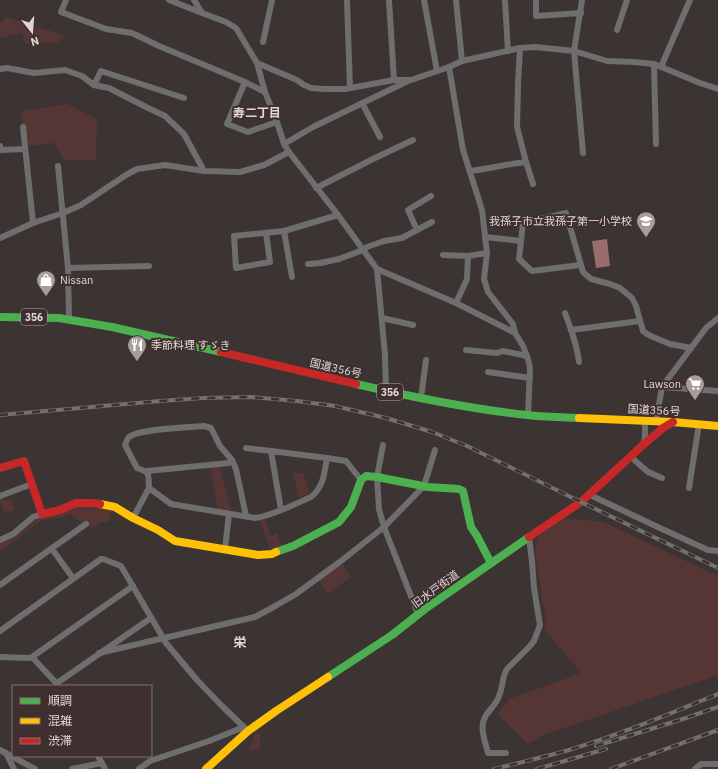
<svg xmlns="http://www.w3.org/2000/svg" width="718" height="769" font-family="'IBM Plex Sans','Noto Sans JP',sans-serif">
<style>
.green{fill:#563635}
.water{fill:#996d6c}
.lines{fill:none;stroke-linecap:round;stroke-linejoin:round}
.street{stroke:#6e6e6e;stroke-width:6}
.fast{stroke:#4caf50;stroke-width:8}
.slow{stroke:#ffc107;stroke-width:8}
.jam{stroke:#c62828;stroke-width:8}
.rail-casing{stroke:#737070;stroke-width:4}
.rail{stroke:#3f302f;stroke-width:2.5;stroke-dasharray:8;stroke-linecap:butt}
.labels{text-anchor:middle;stroke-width:4;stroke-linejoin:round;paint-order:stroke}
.shield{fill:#3f302f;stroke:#b0a4a4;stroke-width:1}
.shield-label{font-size:10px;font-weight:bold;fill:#e1d6d6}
.poi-label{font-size:11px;fill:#e1d6d6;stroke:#3f302f;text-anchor:end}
.street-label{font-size:11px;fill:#e1d6d6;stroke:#3f302f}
.neighbourhood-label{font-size:12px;font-weight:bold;fill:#e1d6d6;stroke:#3f302f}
.quarter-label{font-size:13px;font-weight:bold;fill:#e1d6d6;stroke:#3f302f}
</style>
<rect width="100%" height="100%" fill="#3c3432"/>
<!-- green -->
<g class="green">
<path d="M7 17 66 36 57 43H25L22 33 0 38V24Z"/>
<path d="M67 104 97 119 96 160H64L55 143 29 146 20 115 22 111Z"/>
<path d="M219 464 232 514 224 513V509H218L210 465Z"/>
<path d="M293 472 304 474 309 493 299 499Z"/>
<path d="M2 495 5 501 12 499 15 510 5 513 0 500V496Z"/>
<path d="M76 503 112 507 109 522H101L91 528 73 516 72 514 66 516 40 521 0 551V540L33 517Z"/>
<path d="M264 516 271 536 277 533 282 548 271 552 259 517Z"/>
<path d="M564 518 603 522 718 576V675L544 735 528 744 498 715 509 699 581 673 545 630 546 621 535 552 538 537Z"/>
<path d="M342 564 351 577 328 594 319 580Z"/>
<path d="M255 733 261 734 259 749 249 750Z"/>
</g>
<!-- water -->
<path class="water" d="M607 239 610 266 596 268 592 241Z"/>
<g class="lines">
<!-- street -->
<g class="street">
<path d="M66 0 61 12 106 29 132 33 159 46 245 82 265 92"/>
<path d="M169 0 202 13"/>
<path d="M194 0 202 13 226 22 236 28 257 63 265 92 277 122 284 144 289 152 338 215 377 269 385 355 386 391"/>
<path d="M347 0 350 88"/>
<path d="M389 0 394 80"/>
<path d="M424 0 437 71"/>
<path d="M456 0 462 61"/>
<path d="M505 0 508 51"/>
<path d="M536 0V16L581 13"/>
<path d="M582 0 574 51 583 153"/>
<path d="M617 30 627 0"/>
<path d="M263 42 272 0"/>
<path d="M520 48 518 84 517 127 526 162 533 184"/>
<path d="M257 63 297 80 304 85 311 88 324 89H345L394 80H411L449 67 462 61 520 48 535 47 574 51 607 61 634 62 654 64 700 83 718 89"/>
<path d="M654 64 656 144"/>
<path d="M449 67 463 150 482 210 487 253 484 279 488 292 513 324 515 333 523 346 527 356 530 367 528 415"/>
<path d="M661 67 673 39 690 0"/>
<path d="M0 69 7 68 34 73 65 70 82 76 94 85 109 88 146 107 165 116 184 134 204 171"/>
<path d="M245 82 227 124 248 132 277 122"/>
<path d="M94 85 101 71 184 98"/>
<path d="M362 103 380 137"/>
<path d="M23 127 33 223"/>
<path d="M284 144 313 127 410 80"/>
<path d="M0 146 1 150 25 149"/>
<path d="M58 166 68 268"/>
<path d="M470 171C489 169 507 164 526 162"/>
<path d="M316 188 373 159 413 140"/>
<path d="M417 230 408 210 431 196"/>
<path d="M284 231 292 277"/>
<path d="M266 233 270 262 236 268 234 236 284 231 338 215"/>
<path d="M485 237 521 241"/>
<path d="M0 238 33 223 63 213 81 205 126 175 137 169 165 165 204 171 240 172 264 165 289 152"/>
<path d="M443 255 468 256 487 253"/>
<path d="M308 264 320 263 339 259 363 250 367 247 384 241 402 238 432 222"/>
<path d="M580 265 532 271 519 259 523 223 566 213 583 272 591 279 610 284 620 288 632 298 636 306 643 331 647 334 653 337 670 344 691 348"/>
<path d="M377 269 456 303 515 333"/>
<path d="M456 303 467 279 468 256"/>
<path d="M565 313C571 329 577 345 579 362"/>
<path d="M382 318 413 325"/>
<path d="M69 319 68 268 149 266"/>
<path d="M571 330 640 321"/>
<path d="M466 350 497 353 503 351 527 356"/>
<path d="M488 372 530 378"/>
<path d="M662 387 718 391"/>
<path d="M421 398 426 360"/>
<path d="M656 421 662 387 706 328 718 318"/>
<path d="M383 445 377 477 379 509 384 527 418 614"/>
<path d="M643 445C646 436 646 430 644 421"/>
<path d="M246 448 271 451"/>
<path d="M631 457 648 472 662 478"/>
<path d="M147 471 229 463 232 460"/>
<path d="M149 488C148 473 151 473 137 468L125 445C126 443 127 439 129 437 138 429 189 427 204 426L211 428 220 446 232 460 236 469 246 516"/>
<path d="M689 488 699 424"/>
<path d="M590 495 662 529 708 550 718 551"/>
<path d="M0 496 32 484"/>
<path d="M281 510 271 451 327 458"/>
<path d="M133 518 149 488 171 504 255 518C272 516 295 504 311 497 324 486 324 474 327 458L346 461 361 480"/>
<path d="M0 540 13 534 33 517 42 514"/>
<path d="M52 549 73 578"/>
<path d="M225 549 229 514"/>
<path d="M0 585 86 524"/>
<path d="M0 631 101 559H103L121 566 166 643 197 680 222 706 248 731"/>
<path d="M99 653 255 617 277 605 296 594 341 561 384 527 424 486 435 450"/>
<path d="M0 657 29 658 32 657 58 685"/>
<path d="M32 657 133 586"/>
<path d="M57 683 151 618"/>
<path d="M0 750 35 769"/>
<path d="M6 753 14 769"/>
<path d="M506 753H488C485 740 478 726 487 714 491 708 497 703 499 696 503 687 502 677 507 669L529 647 534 641 540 625 534 588 532 561 529 538"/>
<path d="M98 756 105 769"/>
<path d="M72 769 102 763"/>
<path d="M139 769 150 761 209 741 244 727"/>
<path d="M695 769 701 764H718"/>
</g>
<!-- fast -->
<g class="fast">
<path d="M0 317 59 318 112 327 221 352"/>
<path d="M356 384C412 397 469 409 527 415 544 417 562 417 579 418"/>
<path d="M276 552 293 546 339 522 351 507 361 480 366 476 377 477 428 487 459 489 463 491 471 527 477 536 491 563"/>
<path d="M328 677 392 635 425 609 529 537"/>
</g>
<!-- slow -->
<g class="slow">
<path d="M579 418 673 422 718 426"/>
<path d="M100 504 115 507 133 518 158 530 175 541 258 555 272 554 276 552"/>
<path d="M206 769 248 731 276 711 328 677"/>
</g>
<!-- jam -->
<g class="jam">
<path d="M221 352 356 384"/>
<path d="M0 468 24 461 42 514 60 510 76 503H94L100 504"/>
<path d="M529 537 581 502 642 446 663 428 673 422"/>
</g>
<defs>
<g id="rail">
<path d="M0 415 160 401 203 398 250 397 297 401 335 406 386 418 432 432 467 446 581 502 718 568"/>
<path d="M596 746 683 719 718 707"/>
<path d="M494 769C519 763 544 757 569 750 619 735 669 714 718 694"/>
<path d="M537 769 606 749"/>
<path d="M611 769 718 730"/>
</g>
</defs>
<!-- rail casing -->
<use href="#rail" class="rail-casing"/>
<!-- rail -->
<use href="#rail" class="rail"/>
</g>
<!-- icons -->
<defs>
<symbol id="school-pin" viewBox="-11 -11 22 30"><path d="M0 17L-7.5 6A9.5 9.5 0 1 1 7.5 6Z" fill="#a79d9d" stroke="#3f302f"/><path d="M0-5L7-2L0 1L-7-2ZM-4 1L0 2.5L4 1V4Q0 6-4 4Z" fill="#fff"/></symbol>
<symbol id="shop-pin" viewBox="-11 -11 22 30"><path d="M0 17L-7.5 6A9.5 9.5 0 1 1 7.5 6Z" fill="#a79d9d" stroke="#3f302f"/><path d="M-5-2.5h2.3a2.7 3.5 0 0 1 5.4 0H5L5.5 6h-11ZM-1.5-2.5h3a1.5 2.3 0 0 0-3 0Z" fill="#fff"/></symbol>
<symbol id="restaurant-pin" viewBox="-11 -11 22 30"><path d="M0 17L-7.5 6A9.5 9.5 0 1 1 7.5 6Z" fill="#a79d9d" stroke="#3f302f"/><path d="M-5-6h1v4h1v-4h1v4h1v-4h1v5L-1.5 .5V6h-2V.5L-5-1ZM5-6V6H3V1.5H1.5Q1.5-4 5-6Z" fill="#fff"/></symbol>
<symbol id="supermarket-pin" viewBox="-11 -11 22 30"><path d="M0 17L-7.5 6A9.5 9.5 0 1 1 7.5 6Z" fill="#a79d9d" stroke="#3f302f"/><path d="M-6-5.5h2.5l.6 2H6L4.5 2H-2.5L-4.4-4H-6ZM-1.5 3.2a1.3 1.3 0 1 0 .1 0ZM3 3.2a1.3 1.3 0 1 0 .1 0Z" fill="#fff"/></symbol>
</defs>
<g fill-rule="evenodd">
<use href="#school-pin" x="635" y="210" width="22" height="30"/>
<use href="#shop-pin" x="35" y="269" width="22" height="30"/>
<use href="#restaurant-pin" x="126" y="334" width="22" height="30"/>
<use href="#supermarket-pin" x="684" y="373" width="22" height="30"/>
</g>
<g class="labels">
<!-- shield labels -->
<g class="shield">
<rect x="21" y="309" width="26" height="16" rx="3"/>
<rect x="377" y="384" width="26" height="16" rx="3"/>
</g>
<g class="shield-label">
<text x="34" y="321">356</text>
<text x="390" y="396">356</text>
</g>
<!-- poi labels -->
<g class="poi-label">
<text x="632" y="225">我孫子市立我孫子第一小学校</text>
<text x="60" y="284" text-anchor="start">Nissan</text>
<text x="151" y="349" text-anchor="start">季節料理 すゞき</text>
<text x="681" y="388">Lawson</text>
</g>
<!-- street labels -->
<g class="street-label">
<text transform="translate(336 368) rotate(13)" y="4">国道356号</text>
<text transform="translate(654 410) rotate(3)" y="4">国道356号</text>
<text transform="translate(435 589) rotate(-36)" y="4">旧水戸街道</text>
</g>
<!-- neighbourhood labels -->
<g class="neighbourhood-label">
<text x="257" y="117">寿二丁目</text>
</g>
<!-- quarter labels -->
<g class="quarter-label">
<text x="240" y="647">栄</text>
</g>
</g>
<!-- legend -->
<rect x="12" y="685" width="140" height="72" fill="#3f302f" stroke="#807272"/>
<rect x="20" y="698" width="20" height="6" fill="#4caf50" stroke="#807272"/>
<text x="48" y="705" font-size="12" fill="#e1d6d6">順調</text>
<rect x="20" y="718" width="20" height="6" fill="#ffc107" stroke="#807272"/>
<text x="48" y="725" font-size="12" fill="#e1d6d6">混雑</text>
<rect x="20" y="738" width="20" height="6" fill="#c62828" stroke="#807272"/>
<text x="48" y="745" font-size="12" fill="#e1d6d6">渋滞</text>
<!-- north arrow -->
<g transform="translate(32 32) rotate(163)" stroke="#3f302f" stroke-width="3" paint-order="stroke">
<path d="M0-3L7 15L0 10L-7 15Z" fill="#e1d6d6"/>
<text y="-6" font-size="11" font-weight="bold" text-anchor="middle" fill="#e1d6d6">N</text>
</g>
</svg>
